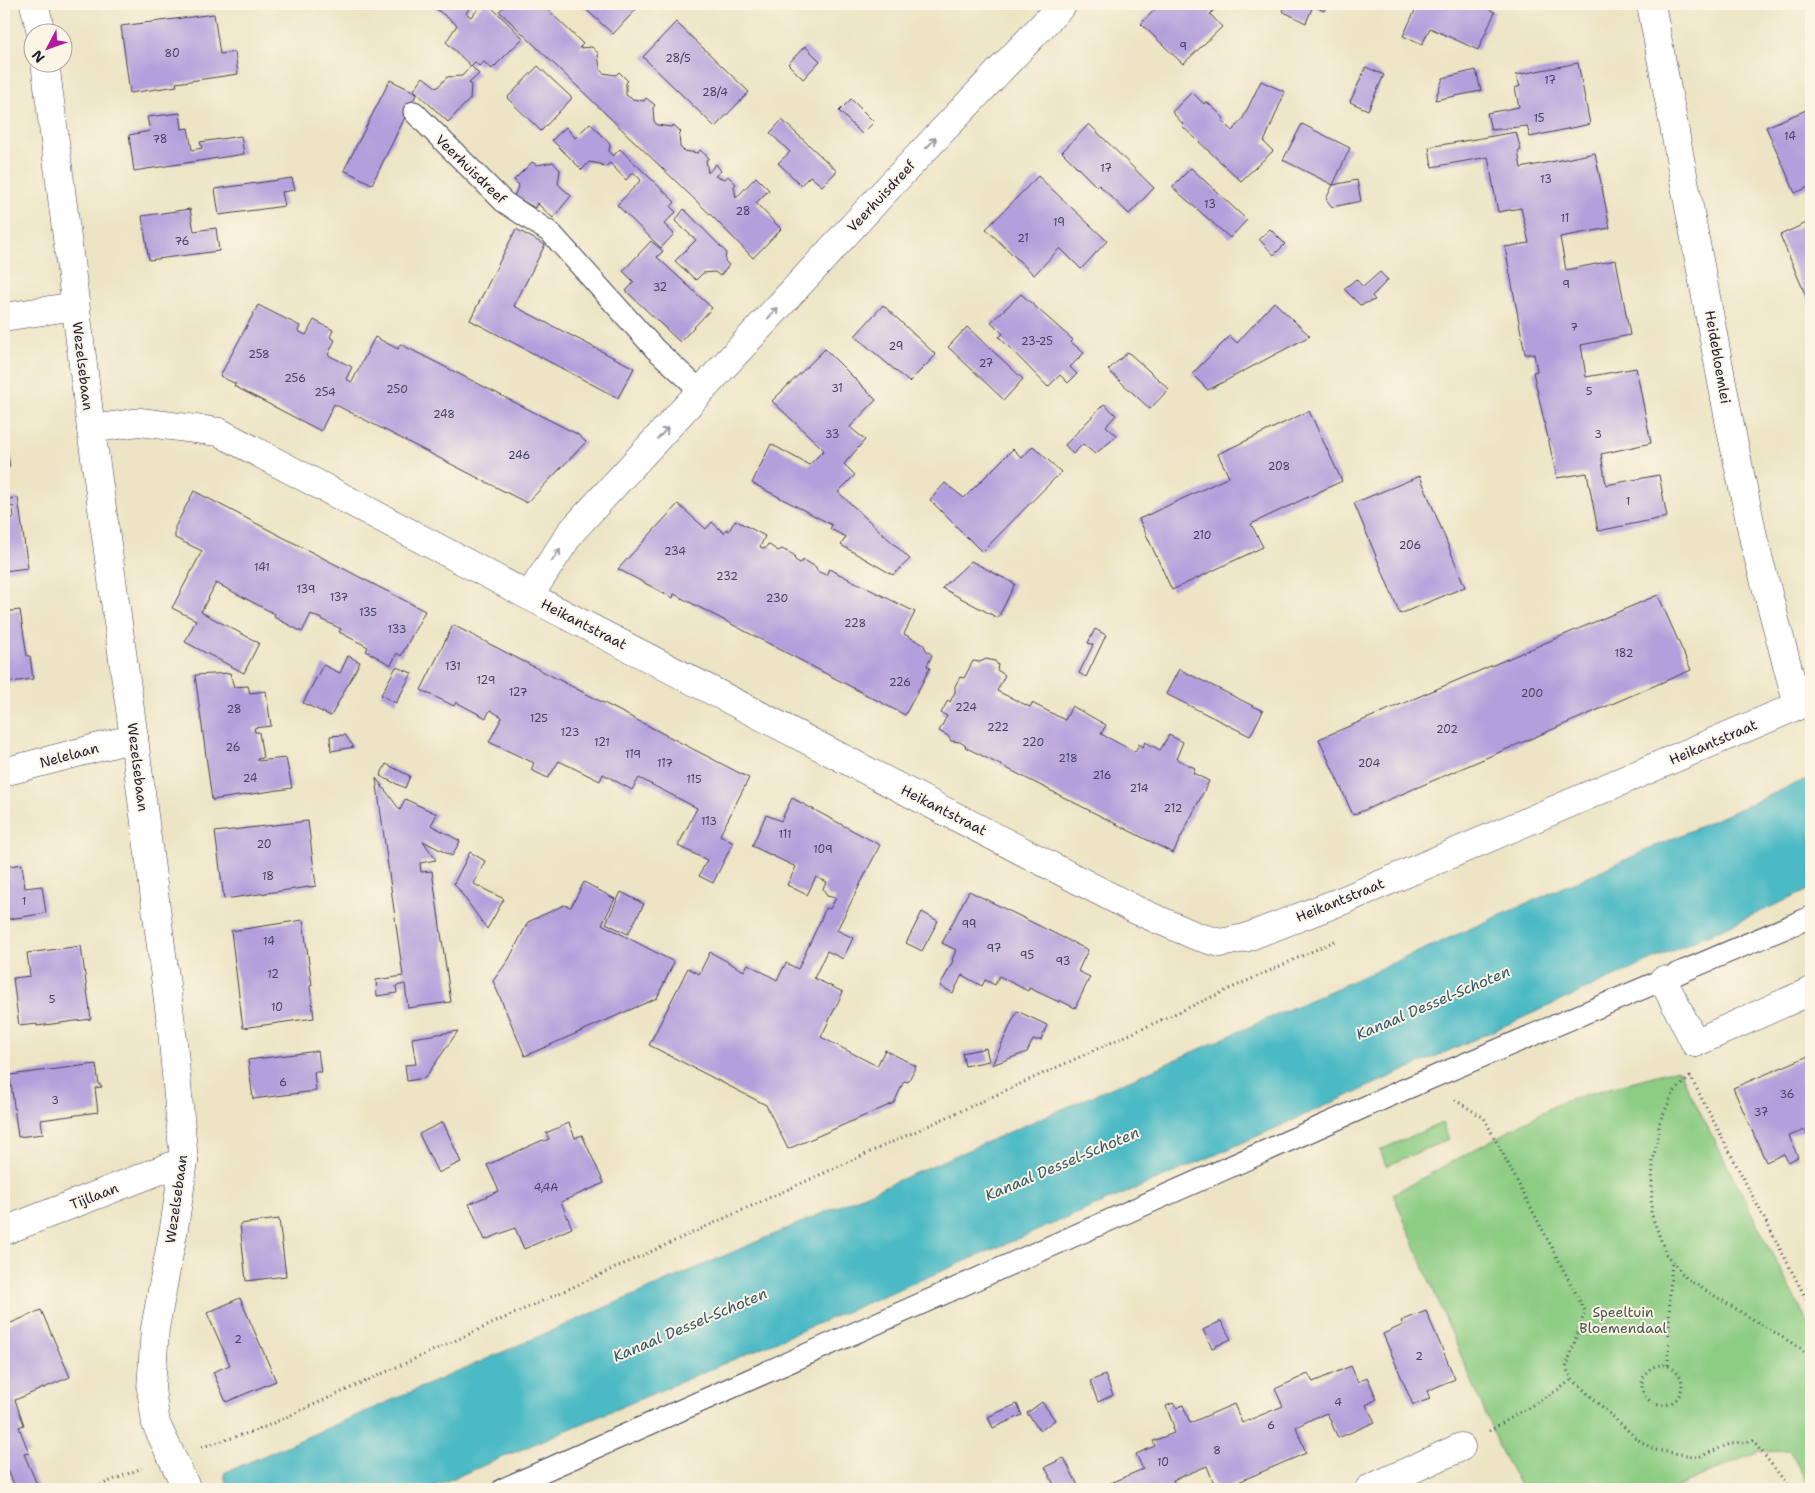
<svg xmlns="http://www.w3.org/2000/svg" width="1815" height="1493" font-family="'Shantell Sans',sans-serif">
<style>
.green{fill:#8ccc83;stroke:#57775f}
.water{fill:#4cbac4;stroke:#376e80}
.building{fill:#b39fdb}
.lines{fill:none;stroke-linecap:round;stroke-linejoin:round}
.service-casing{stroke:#403f50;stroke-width:23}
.pedestrian-casing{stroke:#403f50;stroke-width:29}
.minor-casing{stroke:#403f50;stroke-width:29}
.tertiary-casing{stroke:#403f50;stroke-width:29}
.path{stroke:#403f50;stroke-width:3;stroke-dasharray:1 4;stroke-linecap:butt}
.service{stroke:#fff;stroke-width:21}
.pedestrian{stroke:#fff;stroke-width:28}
.minor{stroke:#fff;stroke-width:28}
.tertiary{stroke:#fff;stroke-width:28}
.oneway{stroke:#9c9ca7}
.labels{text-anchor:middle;stroke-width:4;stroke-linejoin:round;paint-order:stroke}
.number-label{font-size:11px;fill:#464163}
.street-label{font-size:14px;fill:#22223b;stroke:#fcf5e5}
.park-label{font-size:14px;fill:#425551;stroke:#fcf5e5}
.water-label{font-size:15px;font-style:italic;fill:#31576b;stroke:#fcf5e5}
</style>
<rect width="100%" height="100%" fill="#fcf5e5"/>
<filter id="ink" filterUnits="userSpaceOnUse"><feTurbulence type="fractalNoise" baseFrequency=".02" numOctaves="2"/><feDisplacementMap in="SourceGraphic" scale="10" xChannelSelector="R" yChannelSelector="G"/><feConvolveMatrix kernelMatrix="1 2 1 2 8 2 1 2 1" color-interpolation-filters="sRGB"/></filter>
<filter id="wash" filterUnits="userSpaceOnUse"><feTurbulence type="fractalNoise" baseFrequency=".0096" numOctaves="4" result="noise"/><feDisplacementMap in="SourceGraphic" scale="20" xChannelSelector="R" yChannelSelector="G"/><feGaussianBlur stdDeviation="1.12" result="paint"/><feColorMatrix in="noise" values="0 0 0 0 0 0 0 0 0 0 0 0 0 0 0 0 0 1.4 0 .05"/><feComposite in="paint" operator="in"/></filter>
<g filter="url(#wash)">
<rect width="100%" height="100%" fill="#ede4c5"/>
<!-- green -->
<g class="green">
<path d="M1678 1069 1811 1329V1489L1789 1450 1759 1451 1673 1489H1522L1502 1453 1393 1194 1563 1101Z"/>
<path d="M1442 1123 1449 1139 1386 1166 1380 1150Z"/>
</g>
<!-- water -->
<path class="water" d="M1811 777V889L1206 1159 428 1489H227L224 1473 1157 1068Z"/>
<g id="blocks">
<!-- building -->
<g class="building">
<path d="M430 4H472L466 13 471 17 483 4H488L523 38 492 69 484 62 479 66 475 62 471 66 446 42 457 25Z"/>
<path d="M508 4H542L583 44 579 48 592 47 599 54 598 55 600 69 603 73 616 75 619 72 628 81 626 83V95L632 99 644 101 646 98 655 105 653 108 654 121 657 125 671 127 674 125 681 132 679 134 680 147 684 151 698 153 700 150 709 158 706 160 708 173 716 164 721 171 715 176 725 179 728 176 736 184 734 186 736 198 756 177 769 190 756 203 781 229 753 258 715 219 499 11Z"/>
<path d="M580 4H641L613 34Z"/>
<path d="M1164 4H1175L1178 7 1181 4H1220L1210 14 1222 27 1183 64 1141 24 1158 6 1160 8Z"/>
<path d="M1285 4H1328L1324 11 1313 6 1306 23 1282 11Z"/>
<path d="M1418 4H1478L1495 12 1478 50 1430 28 1422 45 1403 36Z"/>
<path d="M214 14 220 54 235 52 238 74 176 83 177 86 130 93 121 26Z"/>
<path d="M676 22 749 92 715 127 643 57Z"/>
<path d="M805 46 820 61 803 79 788 64Z"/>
<path d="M1578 63 1590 124 1530 137 1527 126 1491 130 1487 113 1519 107 1515 88 1520 86 1516 75Z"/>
<path d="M471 66 479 74 469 83 471 84 470 99 448 122 414 90 423 77 437 88 447 77 462 76Z"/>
<path d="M538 66 572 98 541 131 507 98Z"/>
<path d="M1366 67 1384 75 1368 110 1350 102Z"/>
<path d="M1476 70 1481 91 1435 100 1443 78Z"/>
<path d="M390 80 417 93 372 184 344 170Z"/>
<path d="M1261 81 1285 92 1264 142 1273 151 1241 181 1182 126 1183 124 1172 112 1192 92 1204 104 1206 101 1224 118 1222 121 1232 131 1242 120Z"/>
<path d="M851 99 874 122 862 134 839 111Z"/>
<path d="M1811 108V186L1795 193 1766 127Z"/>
<path d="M180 113 182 129 188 128 192 150 202 148 200 142 241 136 244 154 134 171 129 135 150 131 147 117Z"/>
<path d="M782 120 837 171 822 186 810 176 801 185 778 163 790 152 770 133Z"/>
<path d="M590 123 610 144 609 152 613 156 620 149 675 202 671 207 676 212 664 224 674 234 661 248 617 205 641 180 633 172 626 180 610 163 605 167 600 164 589 162 582 170 552 140 566 127 575 138Z"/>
<path d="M1089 124 1154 188 1129 214 1099 185 1097 187 1062 152Z"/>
<path d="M1302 124 1350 148 1333 185 1357 180 1361 201 1332 207 1326 199 1333 185 1283 160Z"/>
<path d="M1516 132 1521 150 1518 151 1521 168 1595 153 1610 228 1560 237 1566 270 1616 260 1630 335 1581 345 1586 377 1636 368 1651 443 1601 454 1606 485 1659 475 1667 517 1598 531 1587 473 1557 478 1533 372 1537 371 1534 354H1525L1505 247 1529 243 1521 208 1498 212 1488 157 1432 167 1429 147Z"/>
<path d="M532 162 537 165 553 162 560 170 558 184 571 196 553 218 537 203 535 208 514 196 519 185 514 180Z"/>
<path d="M1191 168 1247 220 1230 238 1172 187Z"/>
<path d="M1038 176 1107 241 1081 269 1060 248 1034 275 986 229Z"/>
<path d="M292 178 295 190 282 192 285 206 219 215 215 189Z"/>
<path d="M190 209 194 231 216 228 219 251 149 260 142 216Z"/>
<path d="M684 209 726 252 725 261 729 265 720 276 715 272 703 273 696 280 675 261 696 240 675 221Z"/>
<path d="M1811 221V308L1780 235Z"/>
<path d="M516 229 545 245 514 306 634 368 618 398 470 320Z"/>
<path d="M1270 229 1285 244 1274 255 1259 239Z"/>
<path d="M651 241 663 251 657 257 712 308 680 342 626 291 634 282 623 271Z"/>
<path d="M1380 272 1388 280 1372 296 1375 300 1360 305 1344 289 1356 279 1363 287Z"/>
<path d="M1021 294 1073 340 1071 342 1084 353 1070 367 1077 374 1068 383 1060 375 1048 387 999 337 1003 334 991 322Z"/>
<path d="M1274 302 1310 336 1208 390 1192 374 1230 336 1237 343Z"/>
<path d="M258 305 300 326 298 331 306 335 314 320 333 330 330 337 335 340 328 355 352 367 346 379 352 382 375 337 398 349 400 344 577 434 586 442 527 503 334 404 321 431 234 386 236 384 220 376Z"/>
<path d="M883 305 936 355 909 382 855 336Z"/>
<path d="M967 327 1023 379 1004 400 948 347Z"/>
<path d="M825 349 876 400 850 427 865 440 844 464 855 475 838 492 910 559 893 575 841 545 846 537 830 529 832 525 752 483 771 444 809 465 824 450 772 401Z"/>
<path d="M1128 352 1169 389 1150 409 1108 370Z"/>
<path d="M1104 404 1116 415 1106 426 1117 436 1095 454 1083 444 1073 454 1065 445Z"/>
<path d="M1309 411 1342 481 1251 524 1263 547 1172 590 1139 519 1229 477 1218 454Z"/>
<path d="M4 430 10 467 4 468Z"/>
<path d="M1033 446 1061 472 982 552 930 500 945 483 964 498 1013 449 1022 458Z"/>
<path d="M1420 476 1465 587 1400 614 1354 503Z"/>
<path d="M194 491 425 611 401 656 397 653 391 665 366 651 368 647 339 632 341 629 311 614 302 632 274 617 275 614 216 583 201 612 259 643 244 673 185 642 196 620 172 608 202 551 175 538V527Z"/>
<path d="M18 498 28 568 4 571V519L14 518 13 506 9 507 8 499Z"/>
<path d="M678 504 706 529 712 522 724 533 726 529 729 531 735 520 765 536 760 547 765 549 768 544 778 551 782 549 794 555 795 560 800 563 804 560 816 567 817 571 826 575 829 569 915 612 904 634 924 645 926 650 932 655 927 666 930 668 905 715 674 594 673 598 618 569Z"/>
<path d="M971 561 1015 584 998 618 942 588Z"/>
<path d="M1658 595 1691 670 1353 815 1319 739Z"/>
<path d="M20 610 27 656H30L33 679 4 683V612Z"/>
<path d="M453 625 749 778 720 835 733 843 713 883 699 876 707 860 678 846 697 808 639 778 632 790 603 774 600 781 559 761 548 778 531 770 534 763 489 742 502 717 490 710 486 718 456 702 454 706 421 690Z"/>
<path d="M1095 629 1106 635 1086 677 1079 673 1093 645 1088 643Z"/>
<path d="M348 656 360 662 331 716 303 703 323 665 340 673Z"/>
<path d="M986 659 995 661 998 665 997 670 1005 675 997 691 1030 707 1032 703 1065 720 1072 706 1106 725 1101 734 1135 752 1139 744 1143 747 1145 742 1160 750 1169 735 1183 742 1176 759 1195 768 1193 773 1209 781 1173 853 965 747 966 746 960 742 951 741 948 736 939 731 947 716 941 713 948 700 950 702 955 692V686L960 677 964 678 973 661 980 662Z"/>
<path d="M396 667 412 673 396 703 381 695Z"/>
<path d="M1179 669 1263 711 1250 736 1166 694Z"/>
<path d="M230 673 234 687 248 686 250 693 266 691 271 726 254 728 255 732H259L263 758 257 759 258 761 286 758 292 788 212 800 195 675Z"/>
<path d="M345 735 354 747 331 751 330 736Z"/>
<path d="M386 764 410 776 405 788 380 776Z"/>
<path d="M376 778 400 810 405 799 437 814 431 825 460 841 452 856 423 841 436 860 420 863 421 872 432 871 451 1002 408 1008 405 984 396 986 397 993 377 996 376 980 403 976Z"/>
<path d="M792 798 880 845 837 930 853 938 843 959 827 951 814 978 843 992 821 1037 877 1066 885 1050 916 1066 908 1082 904 1081 894 1103 788 1149 766 1105 649 1045 688 968 699 974 710 952 744 971 748 964 777 980 786 963 798 969 826 908 830 909 836 898 827 896 823 888 827 882 816 877 807 895 787 885 796 867 752 846 766 815 781 821Z"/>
<path d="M308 821 316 886 224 899 215 832Z"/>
<path d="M470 852 485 861 474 884 504 899 487 929 454 883Z"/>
<path d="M22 864 25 888 42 886 46 913 4 920V867Z"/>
<path d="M584 882 615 899 602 924 674 962 657 998 525 1056 493 981 509 959 528 922 564 905 571 907Z"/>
<path d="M969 891 1088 950 1078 971 1090 977 1075 1008 1059 1000V1002L1029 988 1028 991 999 976 995 985 985 980 982 986 962 975 953 993 940 986 953 961 952 960 956 950 942 943Z"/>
<path d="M621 892 644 904 628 934 606 923Z"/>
<path d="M922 912 938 921 922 951 906 943Z"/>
<path d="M303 920 312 985 310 986 314 1018 243 1028 231 931Z"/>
<path d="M81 946 91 1019 37 1026V1024L19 1026 13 978 30 976 27 953Z"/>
<path d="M1017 1011 1047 1025 1041 1040H1033L1027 1052 992 1065Z"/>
<path d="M458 1031 425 1078 407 1081 405 1065 416 1064 412 1038Z"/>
<path d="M986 1048 989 1061 965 1066 962 1053Z"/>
<path d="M318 1051 321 1072H314L316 1091 253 1099 248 1060Z"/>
<path d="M1811 1055V1144L1805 1130 1789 1136 1798 1157 1788 1162 1784 1154 1766 1162 1733 1088Z"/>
<path d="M96 1064 99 1085H101L102 1087 95 1088 98 1112 41 1120 43 1134 18 1137 10 1075Z"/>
<path d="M443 1122 461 1162 438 1173 419 1134Z"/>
<path d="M569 1123 575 1138 582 1135 604 1183 561 1202 572 1228 524 1249 515 1228 485 1240 469 1204 499 1191 487 1165 543 1140 544 1141 549 1139 546 1133Z"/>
<path d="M279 1219 286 1276 246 1281 240 1224Z"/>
<path d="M240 1298 276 1381 226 1402 213 1372 230 1365 207 1313Z"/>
<path d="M41 1310 70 1377 15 1400 24 1425 19 1427 29 1453 24 1454 39 1489H16L4 1461V1326Z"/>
<path d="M1426 1311 1455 1379 1427 1391 1430 1399 1413 1405 1383 1334 1403 1325 1401 1321Z"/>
<path d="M1221 1321 1231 1339 1212 1348 1203 1330Z"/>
<path d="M1351 1366 1358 1382 1367 1377 1377 1399 1366 1405 1375 1422 1338 1438 1327 1413 1312 1419 1296 1427 1306 1453 1222 1489H1216L1207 1466 1173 1480 1177 1489H1096L1143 1469 1136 1454 1155 1446 1153 1441 1174 1433 1172 1428 1174 1427 1166 1406 1173 1403 1176 1408 1183 1405 1190 1423 1234 1404 1242 1423 1283 1406 1275 1389 1308 1374 1313 1382Z"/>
<path d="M1105 1375 1113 1395 1098 1402 1090 1381Z"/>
<path d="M1042 1402 1055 1420 1040 1431 1027 1413Z"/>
<path d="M1017 1404 1022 1415 993 1428 988 1417Z"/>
<path d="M1064 1458 1080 1489H1044L1054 1485 1045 1467Z"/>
</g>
</g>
</g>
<g filter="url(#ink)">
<use href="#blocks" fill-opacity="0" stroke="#403f50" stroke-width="1"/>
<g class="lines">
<defs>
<g id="service">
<path d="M414 112 504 202 551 233 655 349 701 391"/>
<path d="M503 1489 1403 1090 1811 917"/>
</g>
<path id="pedestrian" d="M1663 980 1695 1043"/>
<g id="minor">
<path d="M1651 4 1730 425 1754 541 1798 706"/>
<path d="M4 317 75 306"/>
<path d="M91 429 140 422 219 432 529 596 1136 910 1196 936 1220 943 1245 938 1344 900 1811 700"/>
<path d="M529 596 571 532 887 189 1063 4"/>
<path d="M4 772 134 738"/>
<path d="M1695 1043 1811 991"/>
<path d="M4 1231 184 1161"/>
<path d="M1369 1489 1461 1447"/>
</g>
<g id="tertiary">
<path d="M34 4 41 32"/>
<path d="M45 62 91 429 134 738 172 1031 184 1161 174 1228 155 1328 151 1389 156 1424 187 1489"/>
</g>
</defs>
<!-- service casing -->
<use href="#service" class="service-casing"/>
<!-- pedestrian casing -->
<use href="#pedestrian" class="pedestrian-casing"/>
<!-- minor casing -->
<use href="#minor" class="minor-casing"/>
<!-- tertiary casing -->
<use href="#tertiary" class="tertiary-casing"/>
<!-- path -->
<g class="path">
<path d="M1690 1076 1811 1308"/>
<path d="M1690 1077 1674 1092 1660 1121 1653 1162 1651 1213 1666 1254 1687 1279 1800 1348 1811 1357"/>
<path d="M1455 1100 1484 1118 1585 1311 1566 1368 1572 1379 1637 1439 1655 1450 1699 1457 1732 1443 1753 1441 1791 1489"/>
<circle cx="1662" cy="1385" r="20"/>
<path d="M1668 1365 1670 1289 1672 1262"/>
<path d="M1489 1431 1561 1388 1572 1379"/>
<path d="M202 1447 258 1430 1335 941"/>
<path d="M91 1489 142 1468"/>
</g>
<!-- service -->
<use href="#service" class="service"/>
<!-- pedestrian -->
<use href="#pedestrian" class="pedestrian"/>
<!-- minor -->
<use href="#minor" class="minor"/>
<!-- tertiary -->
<use href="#tertiary" class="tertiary"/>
</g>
<!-- one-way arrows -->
<defs><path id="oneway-shaft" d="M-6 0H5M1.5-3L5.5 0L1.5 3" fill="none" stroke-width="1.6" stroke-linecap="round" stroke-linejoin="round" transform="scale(1.25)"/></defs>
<g class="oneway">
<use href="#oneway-shaft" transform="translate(931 143) rotate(-46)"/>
<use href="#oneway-shaft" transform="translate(773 313) rotate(-47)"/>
<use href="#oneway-shaft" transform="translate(663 433) rotate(-47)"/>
<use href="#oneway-shaft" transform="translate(556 555) rotate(-56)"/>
</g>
</g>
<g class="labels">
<!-- number labels -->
<g class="number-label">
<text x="1183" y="50">9</text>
<text x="172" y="57">80</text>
<text x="678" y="62">28/5</text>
<text x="1550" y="84">17</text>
<text x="715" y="96">28/4</text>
<text x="1539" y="122">15</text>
<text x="1790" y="140">14</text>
<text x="160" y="143">78</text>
<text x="1106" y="172">17</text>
<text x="1546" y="183">13</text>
<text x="1210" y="208">13</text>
<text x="743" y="215">28</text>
<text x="1565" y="222">11</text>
<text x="1059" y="226">19</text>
<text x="1023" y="242">21</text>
<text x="182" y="245">76</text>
<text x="1566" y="288">9</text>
<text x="660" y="291">32</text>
<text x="1574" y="331">7</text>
<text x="1037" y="345">23-25</text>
<text x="896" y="350">29</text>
<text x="259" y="358">258</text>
<text x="986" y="367">27</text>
<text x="295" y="382">256</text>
<text x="837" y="392">31</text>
<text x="397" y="393">250</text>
<text x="1589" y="395">5</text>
<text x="325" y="396">254</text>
<text x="444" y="418">248</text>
<text x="832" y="438">33</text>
<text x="1598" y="438">3</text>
<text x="519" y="459">246</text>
<text x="1279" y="470">208</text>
<text x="1628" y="505">1</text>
<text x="1202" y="539">210</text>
<text x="1410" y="549">206</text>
<text x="675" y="555">234</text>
<text x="262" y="571">141</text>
<text x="727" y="580">232</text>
<text x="306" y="593">139</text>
<text x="339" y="601">137</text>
<text x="777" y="602">230</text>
<text x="368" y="616">135</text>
<text x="855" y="627">228</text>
<text x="397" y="633">133</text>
<text x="1624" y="657">182</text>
<text x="453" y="670">131</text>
<text x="486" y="684">129</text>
<text x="900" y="686">226</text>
<text x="518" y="696">127</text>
<text x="1532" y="697">200</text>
<text x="966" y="711">224</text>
<text x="234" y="713">28</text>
<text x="539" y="722">125</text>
<text x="998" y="731">222</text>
<text x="1447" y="733">202</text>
<text x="570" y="736">123</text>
<text x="602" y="746">121</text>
<text x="1033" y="746">220</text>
<text x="233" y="751">26</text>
<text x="633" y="758">119</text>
<text x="1068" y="762">218</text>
<text x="665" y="767">117</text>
<text x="1369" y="767">204</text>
<text x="1102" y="779">216</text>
<text x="250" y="782">24</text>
<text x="694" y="783">115</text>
<text x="1139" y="792">214</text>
<text x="1173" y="812">212</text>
<text x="709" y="825">113</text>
<text x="785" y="838">111</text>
<text x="264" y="848">20</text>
<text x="823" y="853">109</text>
<text x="268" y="880">18</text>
<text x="24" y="905">1</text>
<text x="969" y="928">99</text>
<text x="269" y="945">14</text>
<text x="994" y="952">97</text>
<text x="1027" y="959">95</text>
<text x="1063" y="965">93</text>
<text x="273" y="978">12</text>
<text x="52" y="1003">5</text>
<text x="277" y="1011">10</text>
<text x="283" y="1086">6</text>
<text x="1787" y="1098">36</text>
<text x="55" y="1104">3</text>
<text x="1761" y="1116">37</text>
<text x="546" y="1191">4,4A</text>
<text x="238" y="1343">2</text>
<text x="1419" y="1360">2</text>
<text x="1338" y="1406">4</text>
<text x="1271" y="1429">6</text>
<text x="1217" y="1454">8</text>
<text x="1163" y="1466">10</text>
</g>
<!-- street labels -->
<g class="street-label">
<text transform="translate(471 169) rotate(44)" y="5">Veerhuisdreef</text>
<text transform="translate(881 196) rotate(-47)" y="5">Veerhuisdreef</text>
<text transform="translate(1718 357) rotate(80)" y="5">Heidebloemlei</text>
<text transform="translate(83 366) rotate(83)" y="5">Wezelsebaan</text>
<text transform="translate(584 624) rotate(27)" y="5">Heikantstraat</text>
<text transform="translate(1713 742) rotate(-23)" y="5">Heikantstraat</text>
<text transform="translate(69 755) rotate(-15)" y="5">Nelelaan</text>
<text transform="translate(138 767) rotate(83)" y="5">Wezelsebaan</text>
<text transform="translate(944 810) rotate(27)" y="5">Heikantstraat</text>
<text transform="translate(1340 900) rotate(-22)" y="5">Heikantstraat</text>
<text transform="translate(94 1196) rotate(-21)" y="5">Tijllaan</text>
<text transform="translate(176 1199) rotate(-82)" y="5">Wezelsebaan</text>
</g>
<!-- park labels -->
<g class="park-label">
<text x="1623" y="1317">Speeltuin<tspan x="1623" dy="16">Bloemendaal</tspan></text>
</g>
<!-- water labels -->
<g class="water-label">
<text transform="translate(1433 1003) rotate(-23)" y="5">Kanaal Dessel-Schoten</text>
<text transform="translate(1062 1164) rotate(-23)" y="5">Kanaal Dessel-Schoten</text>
<text transform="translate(690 1325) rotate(-23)" y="5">Kanaal Dessel-Schoten</text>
</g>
</g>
<!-- margin -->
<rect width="1815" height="1493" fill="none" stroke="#fcf5e5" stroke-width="20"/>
<!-- north arrow -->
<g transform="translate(48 48) rotate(229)"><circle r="24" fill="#fcf5e5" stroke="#a5a1a1"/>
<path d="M0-4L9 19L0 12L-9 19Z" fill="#b5179e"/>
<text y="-8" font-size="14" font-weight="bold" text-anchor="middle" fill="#22223b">N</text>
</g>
</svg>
